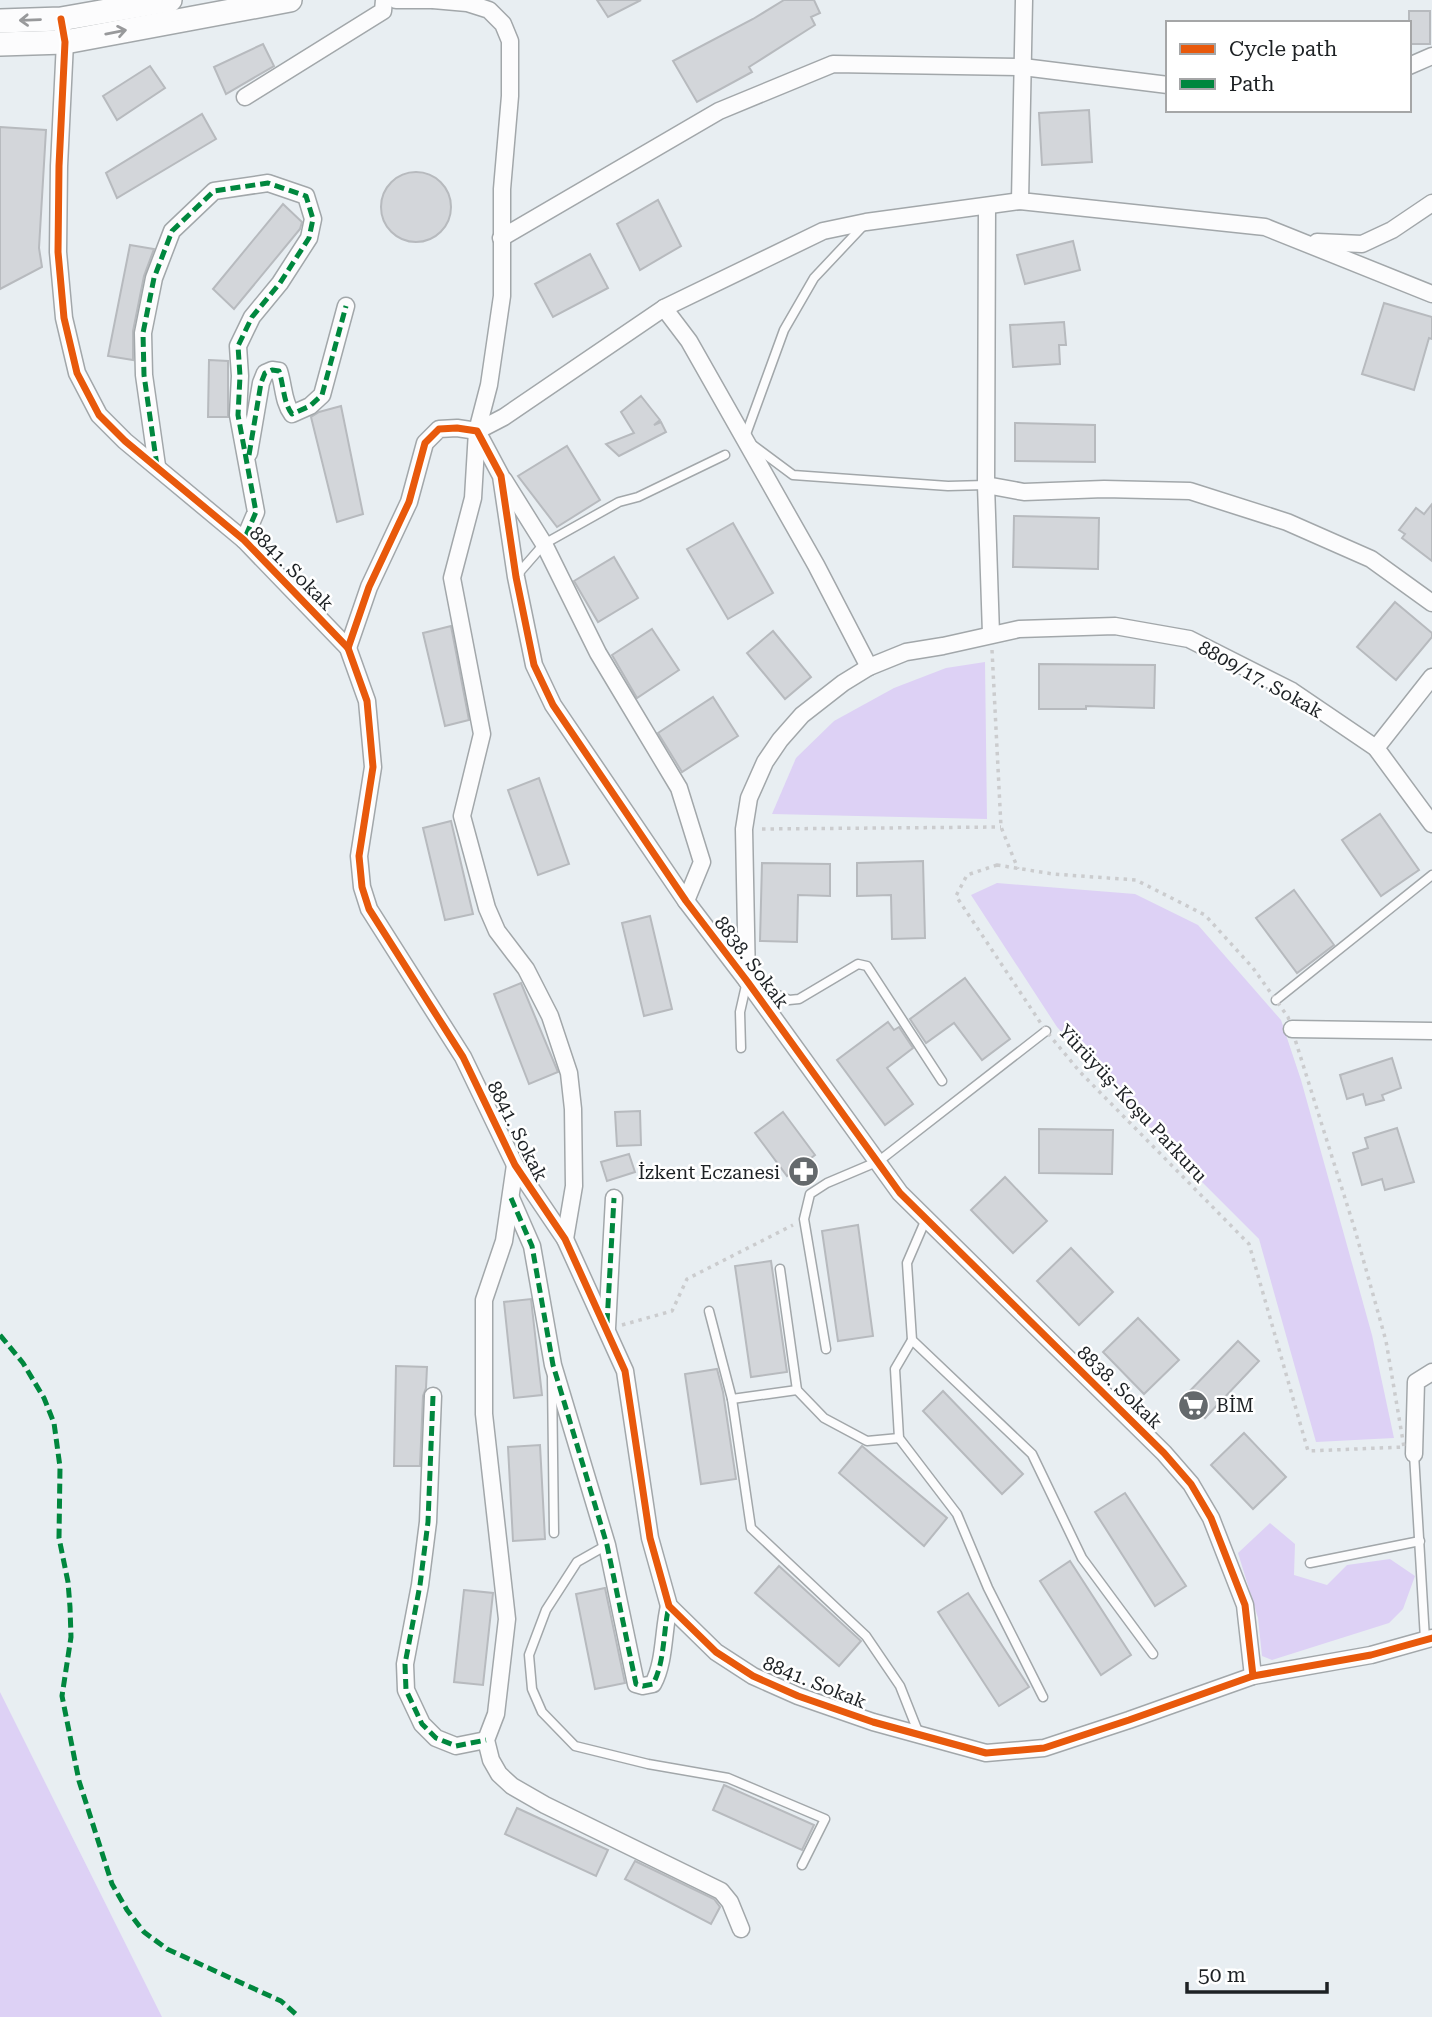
<svg xmlns="http://www.w3.org/2000/svg" width="1432" height="2017" font-family="'Roboto Serif',serif">
<style>
.green{fill:#ddd1f5}
.building{fill:#d3d6da;stroke:#b7babe;stroke-width:2}
.lines{fill:none;stroke-linecap:round;stroke-linejoin:round}
.lane-casing{stroke:#a2a7aa;stroke-width:11}
.street-casing{stroke:#a2a7aa;stroke-width:19}
.secondary-casing{stroke:#a2a7aa;stroke-width:26}
.path{stroke:#cbccce;stroke-width:3.5;stroke-dasharray:3.5 5;stroke-linecap:butt}
.lane{stroke:#fcfcfd;stroke-width:8}
.street{stroke:#fcfcfd;stroke-width:16}
.secondary{stroke:#fcfcfd;stroke-width:23}
.quiet{stroke:#00873e;stroke-width:5;stroke-dasharray:10 5;stroke-linecap:butt}
.cycleway-casing{stroke:#fff;stroke-width:11}
.cycleway{stroke:#e8590c;stroke-width:7}
.oneway{stroke:#98999b}
.labels{text-anchor:middle;stroke-width:5;stroke-linejoin:round;paint-order:stroke}
.street-label{font-size:19px;fill:#1d2124;stroke:#fff}
.poi-label{font-size:19px;fill:#1d2124;stroke:#fff;text-anchor:end}
</style>
<rect width="100%" height="100%" fill="#e8eef2"/>
<!-- green -->
<g class="green">
<path d="M985 662 987 819 772 814 796 758 834 721 894 688 946 668Z"/>
<path d="M997 883 1135 894 1198 925 1281 1020 1301 1080 1372 1335 1394 1438 1316 1442 1259 1239 1179 1159 1057 1027 971 895Z"/>
<path d="M1270 1523 1295 1544 1294 1575 1327 1585 1347 1565 1390 1559 1415 1576 1403 1609 1389 1623 1272 1660 1262 1656 1258 1618 1238 1553Z"/>
<path d="M0 1692 162 2017H0Z"/>
</g>
<!-- building -->
<g class="building">
<path d="M597 0H641L608 17Z"/>
<path d="M784 0H814L820 13 811 17 815 25 749 67 752 72 697 102 673 61 753 19Z"/>
<rect x="1409" y="11" width="21" height="33"/>
<path d="M263 44 274 66 226 94 214 67Z"/>
<path d="M150 66 165 88 117 120 103 96Z"/>
<path d="M1089 110 1092 162 1042 165 1039 113Z"/>
<path d="M202 114 216 139 117 198 106 173Z"/>
<path d="M0 127 46 130 39 248 42 267 0 289Z"/>
<circle cx="416" cy="207" r="35"/>
<path d="M658 200 681 246 640 270 617 224Z"/>
<path d="M283 204 302 222 300 229 234 309 213 289Z"/>
<path d="M1073 241 1080 270 1025 284 1017 255Z"/>
<path d="M130 245 154 249 144 276 133 331V360L108 356Z"/>
<path d="M590 254 608 288 553 317 535 284Z"/>
<path d="M1384 303 1432 317V339L1429 338 1414 390 1362 374Z"/>
<path d="M1064 322 1066 345H1059L1060 364 1013 367 1010 325Z"/>
<path d="M209 360 228 361V417H208Z"/>
<path d="M641 396 660 420 654 425 661 422 666 432 619 456 606 444 634 433 621 412Z"/>
<path d="M341 406 363 514 337 522 311 417 319 412Z"/>
<path d="M1015 423 1095 425V462L1015 461Z"/>
<path d="M567 446 600 500 557 527 518 476Z"/>
<path d="M1432 504V561L1402 538 1405 534 1399 530 1416 508 1424 514Z"/>
<path d="M1014 516 1099 518 1098 569 1013 567Z"/>
<path d="M733 523 773 593 728 619 687 549Z"/>
<path d="M614 557 638 598 598 622 574 581Z"/>
<path d="M1395 602 1432 633V637L1396 680 1357 647Z"/>
<path d="M451 626 469 720 445 726 423 633Z"/>
<path d="M652 629 679 670 637 698 612 655Z"/>
<path d="M773 631 811 677 785 699 747 653Z"/>
<path d="M1039 664 1155 665 1154 708 1086 706V709H1039Z"/>
<path d="M713 697 738 736 682 772 658 733Z"/>
<path d="M539 778 569 864 538 875 508 790Z"/>
<path d="M1380 814 1419 870 1381 896 1342 840Z"/>
<path d="M451 821 473 914 445 920 423 828Z"/>
<path d="M923 861 925 938 892 939 891 895 857 896V863Z"/>
<path d="M762 863 830 864V896L798 895 797 942 760 941Z"/>
<path d="M1294 890 1334 945 1297 973 1256 918Z"/>
<path d="M650 916 672 1009 644 1016 622 923Z"/>
<path d="M965 978 1010 1039 982 1060 954 1023 926 1043 910 1019Z"/>
<path d="M521 983 558 1072 529 1084 494 994Z"/>
<path d="M888 1022 894 1030 899 1027 913 1048 887 1068 913 1104 885 1125 837 1060Z"/>
<path d="M1392 1058 1401 1088 1382 1095 1384 1100 1366 1105 1363 1094 1347 1099 1340 1075Z"/>
<path d="M640 1111 641 1145 617 1146 615 1112Z"/>
<path d="M783 1112 815 1155 787 1176 755 1133Z"/>
<path d="M1397 1128 1414 1182 1385 1190 1382 1179 1362 1185 1353 1153 1368 1148 1365 1138Z"/>
<path d="M1039 1129 1113 1130 1112 1174 1039 1173Z"/>
<path d="M629 1154 635 1172 607 1181 601 1162Z"/>
<path d="M1005 1177 1047 1221 1013 1253 971 1210Z"/>
<path d="M858 1225 873 1336 838 1341 822 1231Z"/>
<path d="M1071 1248 1113 1292 1079 1325 1037 1281Z"/>
<path d="M771 1261 787 1372 751 1377 735 1266Z"/>
<path d="M531 1299 542 1395 514 1398 504 1302Z"/>
<path d="M1138 1318 1179 1360 1144 1394 1103 1352Z"/>
<path d="M1238 1341 1259 1361 1205 1418 1184 1397Z"/>
<path d="M396 1366 427 1367 426 1388 423 1396 420 1466H394Z"/>
<path d="M717 1369 723 1392 736 1479 701 1484 685 1374Z"/>
<path d="M943 1391 1023 1474 1002 1494 923 1411Z"/>
<path d="M1244 1433 1286 1477 1253 1509 1211 1465Z"/>
<path d="M540 1445 545 1539 513 1541 508 1447Z"/>
<path d="M862 1446 947 1518 924 1546 839 1473Z"/>
<path d="M1125 1493 1186 1586 1155 1606 1095 1512Z"/>
<path d="M1070 1561 1131 1655 1101 1675 1040 1581Z"/>
<path d="M779 1566 861 1641 839 1666 755 1593Z"/>
<path d="M605 1588 625 1683 595 1689 576 1594Z"/>
<path d="M464 1590 493 1593 483 1685 454 1682Z"/>
<path d="M968 1593 1029 1687 999 1706 938 1612Z"/>
<path d="M724 1785 814 1825 802 1850 713 1810Z"/>
<path d="M517 1808 608 1850 596 1876 505 1834Z"/>
<path d="M635 1861 714 1899 720 1907 711 1924 625 1879Z"/>
</g>
<g class="lines">
<defs>
<g id="lane">
<path d="M745 437 784 330 814 278 863 226"/>
<path d="M754 446 793 475 948 486 986 485"/>
<path d="M517 575 544 544 619 502 638 497 725 455"/>
<path d="M1276 1000 1432 875"/>
<path d="M741 1048 740 1012 747 981 789 1000 799 999 858 964 867 966 942 1081"/>
<path d="M926 1219 907 1263 912 1340 1032 1454 1082 1558 1153 1654"/>
<path d="M780 1269 797 1390 824 1418 867 1441 899 1438"/>
<path d="M709 1311 732 1399"/>
<path d="M912 1340 895 1369 899 1438 957 1514 988 1588 1043 1697"/>
<path d="M826 1349 804 1219 810 1194 827 1183 879 1161 1046 1031"/>
<path d="M552 1378 554 1533"/>
<path d="M797 1390 732 1399 751 1528 866 1636 900 1686 919 1734"/>
<path d="M1414 1454 1425 1639"/>
<path d="M607 1545 577 1562 546 1610 529 1655 532 1689 542 1712 575 1746 648 1764 728 1778 825 1819 802 1865"/>
<path d="M1310 1563 1420 1541"/>
</g>
<g id="street">
<path d="M396 0H431"/>
<path d="M433 0 467 3 489 10 503 24 510 41V96L502 189V296L489 385 477 431 473 498 452 578 482 734 462 816 487 908 497 931 526 969 550 1016 569 1073 573 1109 574 1186 565 1239"/>
<path d="M1024 0 1020 201 1265 227 1432 294"/>
<path d="M63 32 65 42 59 166 58 252 64 318 77 373 99 415 125 441 244 540 348 648 367 701 373 767 359 856 362 887 369 909 463 1057 515 1165 565 1239 625 1371 650 1538 669 1606 716 1652 753 1676 798 1696 873 1722 986 1753 1044 1748 1129 1720 1253 1676 1371 1655 1432 1638"/>
<path d="M1409 66 1432 56"/>
<path d="M245 97 383 11 384 0"/>
<path d="M987 206 986 485 991 634"/>
<path d="M501 238 719 111 833 64 1023 67 1168 85"/>
<path d="M1317 242 1362 244 1392 230 1432 203"/>
<path d="M664 308 689 341 816 565 869 667"/>
<path d="M477 431 504 417 664 308 823 231 866 222 1020 201"/>
<path d="M249 453 261 383 265 373 272 370 279 371C284 386 283 402 292 414L310 406 322 395 346 306"/>
<path d="M157 466 144 375 143 333 154 278 172 231 214 191 268 183 306 196 313 219 309 238 280 283 252 317 238 346 240 376 238 415 256 512 244 540"/>
<path d="M504 480 544 544 598 653 679 788 702 862 686 901"/>
<path d="M986 485 1024 492 1104 489 1190 491 1287 522 1371 559 1432 603"/>
<path d="M348 648 369 587 409 502 425 443 439 429 457 428 477 431 501 476 516 577 534 665 553 705 686 901 747 981 900 1193 1164 1453 1191 1484 1211 1518 1245 1605 1253 1676"/>
<path d="M1376 748 1432 677"/>
<path d="M747 981 744 829 749 798 765 762 780 740 802 715 843 683 869 667 906 652 943 646 1019 629 1115 626 1189 639 1292 691 1376 748 1432 824"/>
<path d="M1292 1029 1432 1031"/>
<path d="M515 1165 504 1241 484 1300V1414L507 1619 496 1714 486 1740 491 1760 499 1774 512 1786 545 1805 721 1891 730 1902 741 1929"/>
<path d="M511 1198 532 1246 553 1365 607 1545 636 1684 643 1686 653 1684C665 1662 663 1631 669 1606"/>
<path d="M607 1328 614 1198"/>
<path d="M433 1396 428 1522 420 1585 405 1664 406 1690 422 1724 436 1738 456 1746 486 1740"/>
<path d="M1414 1454 1416 1382 1432 1372"/>
</g>
<g id="secondary">
<path d="M0 21 61 19 170 0"/>
<path d="M0 44 65 42 290 0"/>
</g>
</defs>
<!-- lane casing -->
<use href="#lane" class="lane-casing"/>
<!-- street casing -->
<use href="#street" class="street-casing"/>
<!-- secondary casing -->
<use href="#secondary" class="secondary-casing"/>
<!-- path -->
<g class="path">
<path d="M992 650 1001 827 1018 869"/>
<path d="M762 829 1001 827"/>
<path d="M997 865 1053 874 1136 880 1205 915 1253 968 1288 1017 1355 1230 1386 1341 1404 1447 1308 1451 1249 1244 1080 1072 1046 1031 956 896 967 875Z"/>
<path d="M622 1325 672 1311 687 1279 793 1225"/>
</g>
<!-- lane -->
<use href="#lane" class="lane"/>
<!-- street -->
<use href="#street" class="street"/>
<!-- secondary -->
<use href="#secondary" class="secondary"/>
<!-- quiet -->
<g class="quiet">
<path d="M249 455 261 383 265 373 272 370 279 371C284 386 283 402 292 414L310 406 322 395 346 306"/>
<path d="M157 466 144 375 143 333 154 278 172 231 214 191 268 183 306 196 313 219 309 238 280 283 252 317 238 346 240 376 238 415 256 512 244 540"/>
<path d="M511 1198 532 1246 553 1365 607 1545 636 1684 643 1686 653 1684C665 1662 663 1631 669 1606"/>
<path d="M607 1323 614 1198"/>
<path d="M0 1335 23 1363 44 1398 54 1423 60 1467 59 1538 68 1582 70 1607 71 1637 62 1696 79 1781 112 1884 127 1910 144 1932 167 1949 281 2001 299 2017"/>
<path d="M433 1396 428 1522 420 1585 405 1664 406 1690 422 1724 436 1738 456 1746 486 1740"/>
</g>
<defs>
<g id="cycleway">
<path d="M61 19 65 42 59 166 58 252 64 318 77 373 99 415 125 441 244 540 348 648 367 701 373 767 359 856 362 887 369 909 463 1057 515 1165 565 1239 625 1371 650 1538 669 1606 716 1652 753 1676 798 1696 873 1722 986 1753 1044 1748 1129 1720 1253 1676 1371 1655 1432 1638"/>
<path d="M348 648 369 587 409 502 425 443 439 429 457 428 477 431 501 476 516 577 534 665 553 705 686 901 747 981 900 1193 1164 1453 1191 1484 1211 1518 1245 1605 1253 1676"/>
</g>
</defs>
<!-- cycleway casing -->
<use href="#cycleway" class="cycleway-casing"/>
<!-- cycleway -->
<use href="#cycleway" class="cycleway"/>
</g>
<!-- one-way arrows -->
<defs><path id="oneway-shaft" d="M-6 0H5M1.5-3L5.5 0L1.5 3" fill="none" stroke-width="1.6" stroke-linecap="round" stroke-linejoin="round" transform="scale(1.75)"/></defs>
<g class="oneway">
<use href="#oneway-shaft" transform="translate(30 20) rotate(178)"/>
<use href="#oneway-shaft" transform="translate(116 32) rotate(-11)"/>
</g>
<!-- icons -->
<defs>
<symbol id="pharmacy-disc" viewBox="-11 -11 22 22"><circle r="9.5" fill="#64696c" stroke="#fff"/><path d="M-2-6h4v4h4v4h-4v4h-4v-4h-4v-4h4Z" fill="#fff"/></symbol>
<symbol id="supermarket-disc" viewBox="-11 -11 22 22"><circle r="9.5" fill="#64696c" stroke="#fff"/><path d="M-6-5.5h2.5l.6 2H6L4.5 2H-2.5L-4.4-4H-6ZM-1.5 3.2a1.3 1.3 0 1 0 .1 0ZM3 3.2a1.3 1.3 0 1 0 .1 0Z" fill="#fff"/></symbol>
</defs>
<g fill-rule="evenodd">
<use href="#pharmacy-disc" x="786" y="1154" width="35" height="35"/>
<use href="#supermarket-disc" x="1176" y="1388" width="35" height="35"/>
</g>
<g class="labels">
<!-- street labels -->
<g class="street-label">
<text transform="translate(292 568) rotate(45)" y="7">8841. Sokak</text>
<text transform="translate(1261 679) rotate(29)" y="7">8809/17. Sokak</text>
<text transform="translate(752 962) rotate(53)" y="7">8838. Sokak</text>
<text transform="translate(1133 1103) rotate(47)" y="7">Yürüyüş-Koşu Parkuru</text>
<text transform="translate(518 1131) rotate(63)" y="7">8841. Sokak</text>
<text transform="translate(1120 1387) rotate(44)" y="7">8838. Sokak</text>
<text transform="translate(815 1682) rotate(22)" y="7">8841. Sokak</text>
</g>
<!-- poi labels -->
<g class="poi-label">
<text x="780" y="1179">İzkent Eczanesi</text>
<text x="1216" y="1412" text-anchor="start">BİM</text>
</g>
</g>
<!-- legend -->
<rect x="1166" y="21" width="245" height="91" fill="#ffffff" stroke="#a5a6a7" stroke-width="2"/>
<rect x="1180" y="44" width="35" height="10" fill="#e8590c" stroke="#a5a6a7" stroke-width="2"/>
<text x="1229" y="56" font-size="21" fill="#1d2124">Cycle path</text>
<rect x="1180" y="79" width="35" height="10" fill="#00873e" stroke="#a5a6a7" stroke-width="2"/>
<text x="1229" y="91" font-size="21" fill="#1d2124">Path</text>
<!-- scale -->
<path d="M1187 1982v10h140v-10" fill="none" stroke="#1d2124" stroke-width="3.5"/>
<text x="1198" y="1982" font-size="21" fill="#1d2124" stroke="#ffffff" stroke-width="5" paint-order="stroke">50 m</text>
</svg>
